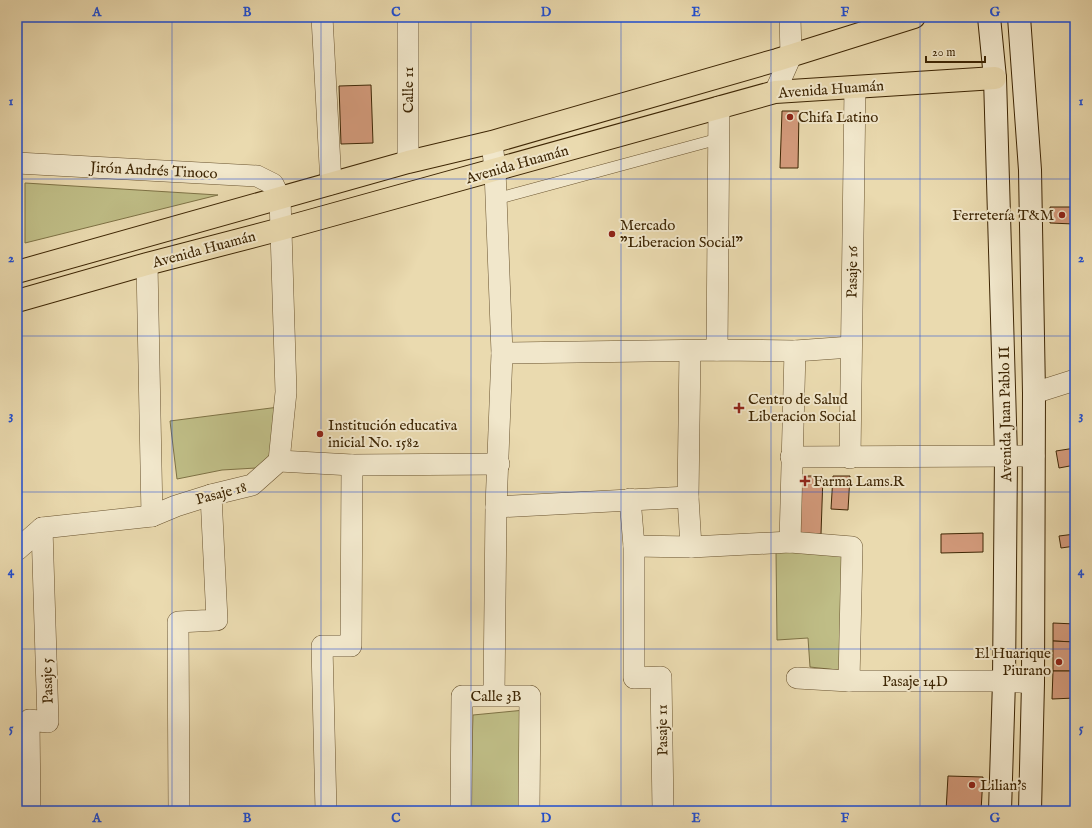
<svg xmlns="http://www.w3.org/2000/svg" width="1092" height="828" font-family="'IM FELL English',serif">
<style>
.green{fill:#bfbd86;stroke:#7e7245}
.building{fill:#d39a7b;stroke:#3e2604}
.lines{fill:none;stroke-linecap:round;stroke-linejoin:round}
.lane-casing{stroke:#69532f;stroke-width:12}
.street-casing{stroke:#69532f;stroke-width:22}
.secondary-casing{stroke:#3e2604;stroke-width:24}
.primary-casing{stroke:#3e2604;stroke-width:24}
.lane{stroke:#f1e7cb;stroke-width:11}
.street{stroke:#f1e7cb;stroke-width:21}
.secondary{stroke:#f1e7cb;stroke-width:22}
.primary{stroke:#eadaaf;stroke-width:22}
.grid{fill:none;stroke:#1d4ed8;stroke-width:1;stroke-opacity:0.55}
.poi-dot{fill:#8f2418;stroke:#f1e7cb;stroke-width:1.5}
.labels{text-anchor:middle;stroke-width:4;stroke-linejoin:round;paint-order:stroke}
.street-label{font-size:15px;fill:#3e2604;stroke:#f1e7cb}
.poi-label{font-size:15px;fill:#3e2604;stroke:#f1e7cb;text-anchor:start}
.neatline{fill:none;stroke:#1d4ed8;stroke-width:1.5}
.grid-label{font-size:13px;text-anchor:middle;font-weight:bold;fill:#1d4ed8}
</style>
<rect width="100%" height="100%" fill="#eadaaf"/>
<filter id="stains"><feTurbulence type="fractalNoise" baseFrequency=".005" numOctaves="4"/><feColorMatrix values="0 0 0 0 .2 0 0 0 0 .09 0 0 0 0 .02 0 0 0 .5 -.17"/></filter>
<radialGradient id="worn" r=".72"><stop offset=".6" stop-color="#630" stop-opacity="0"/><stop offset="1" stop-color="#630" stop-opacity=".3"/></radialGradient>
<!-- green -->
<g class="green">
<path d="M25 183 218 195 25 243Z"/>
<path d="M279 407 272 456 256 468 222 470 177 479 170 421Z"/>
<path d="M776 551 848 553 847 671 810 667 808 638 777 640Z"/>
<path d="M525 710 524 811H470L473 715Z"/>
</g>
<!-- building -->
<g class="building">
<path d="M371 85 373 143 341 144 339 86Z"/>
<path d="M782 111H799L798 168H780Z"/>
<path d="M1050 207H1074V224L1050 223Z"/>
<path d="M1075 448V465L1059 468 1056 451Z"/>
<path d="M798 476H823L821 534H797Z"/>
<path d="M833 476H850L848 510 831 509Z"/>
<path d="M983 533V552L941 553V534Z"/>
<path d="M1075 534V546L1061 548 1059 536Z"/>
<path d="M1053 623 1075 624V642L1053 641Z"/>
<path d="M1053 641 1075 642V671H1053Z"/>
<path d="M1053 671H1075V698L1052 699Z"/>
<path d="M948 776 983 777 981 811H946Z"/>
</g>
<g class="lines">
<defs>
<path id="lane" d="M496 199 718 139"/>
<g id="street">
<path d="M322 17 331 184"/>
<path d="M775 92 791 56 790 17"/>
<path d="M492 142 495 170 502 353 496 507 494 695"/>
<path d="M408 162V17"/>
<path d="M17 163 257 176 273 184 280 198 286 392 279 461"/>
<path d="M147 264 152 516"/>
<path d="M717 350 719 107"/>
<path d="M690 351 688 497 691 547"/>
<path d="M502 353 717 350 795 351 851 347"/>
<path d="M1034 393 1075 380"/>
<path d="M791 457 1034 456"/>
<path d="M850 458 855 87"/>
<path d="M630 499 634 546V678L661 677 663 811"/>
<path d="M496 507 688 497"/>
<path d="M790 542 795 351"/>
<path d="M634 546 691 547 790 542 852 547 849 681"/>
<path d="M17 550 42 528 152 516 176 506 211 495 252 485 279 461 352 465 499 464"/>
<path d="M797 678 849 681H1004L1033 683"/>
<path d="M30 811 29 720 48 722 42 528"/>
<path d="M179 811 178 622 217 620 211 495"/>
<path d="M326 811 322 646H351L352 465"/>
<path d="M461 811 462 696H530L529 811"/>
</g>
<g id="secondary">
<path d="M989 17 995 78 1006 456 1004 681 1000 811"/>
<path d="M1019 17 1030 170 1034 393 1033 683 1030 811"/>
</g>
<g id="primary">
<path d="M17 272 408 162 492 142 777 60 914 17"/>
<path d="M17 301 147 264 281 229 775 92 995 78"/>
</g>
</defs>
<!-- lane casing -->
<use href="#lane" class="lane-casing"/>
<!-- street casing -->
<use href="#street" class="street-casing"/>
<!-- secondary casing -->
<use href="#secondary" class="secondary-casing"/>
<!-- primary casing -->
<use href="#primary" class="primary-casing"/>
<!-- lane -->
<use href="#lane" class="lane"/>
<!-- street -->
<use href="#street" class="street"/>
<!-- secondary -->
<use href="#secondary" class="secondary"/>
<!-- primary -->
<use href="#primary" class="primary"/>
</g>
<!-- grid -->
<path class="grid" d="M172 17V811M321 17V811M471 17V811M621 17V811M771 17V811M920 17V811M17 179H1075M17 336H1075M17 492H1075M17 649H1075"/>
<!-- markers -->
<g class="poi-dot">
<circle cx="790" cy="117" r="4"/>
<circle cx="1062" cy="215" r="4"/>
<circle cx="612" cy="234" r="4"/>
<path d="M737 402h4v4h4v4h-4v4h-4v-4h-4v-4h4z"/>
<circle cx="320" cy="434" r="4"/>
<path d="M803 475h4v4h4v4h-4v4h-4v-4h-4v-4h4z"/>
<circle cx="1059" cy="662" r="4"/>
<circle cx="972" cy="785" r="4"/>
</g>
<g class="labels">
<!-- street labels -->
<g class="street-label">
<text transform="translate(831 89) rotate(-4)" y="5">Avenida Huamán</text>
<text transform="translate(408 90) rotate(-90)" y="5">Calle 11</text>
<text transform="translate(517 164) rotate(-16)" y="5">Avenida Huamán</text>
<text transform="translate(154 170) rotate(3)" y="5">Jirón Andrés Tinoco</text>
<text transform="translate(204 249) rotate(-15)" y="5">Avenida Huamán</text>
<text transform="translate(852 272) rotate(-89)" y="5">Pasaje 16</text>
<text transform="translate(1005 414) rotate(-91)" y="5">Avenida Juan Pablo II</text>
<text transform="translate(221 493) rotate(-15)" y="5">Pasaje 18</text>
<text transform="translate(47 681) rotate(-92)" y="5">Pasaje 5</text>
<text x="915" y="686">Pasaje 14D</text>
<text x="496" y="701">Calle 3B</text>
<text transform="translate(662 730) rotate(-91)" y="5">Pasaje 11</text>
</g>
<!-- poi labels -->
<g class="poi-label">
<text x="798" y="122">Chifa Latino</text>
<text x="1054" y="220" text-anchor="end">Ferretería T&amp;M</text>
<text x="620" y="230">Mercado<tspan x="620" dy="17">"Liberacion Social"</tspan></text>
<text x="748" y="404">Centro de Salud<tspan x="748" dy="17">Liberacion Social</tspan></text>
<text x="328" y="430">Institución educativa<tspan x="328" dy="17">inicial No. 1582</tspan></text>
<text x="813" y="486">Farma Lams.R</text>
<text x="1051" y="658" text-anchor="end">El Huarique<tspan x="1051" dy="17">Piurano</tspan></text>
<text x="980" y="790">Lilian's</text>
</g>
</g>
<!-- margin -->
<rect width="1092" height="828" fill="none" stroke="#eadaaf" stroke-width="44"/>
<!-- scale -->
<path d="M926 56v6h59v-6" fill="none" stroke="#3e2604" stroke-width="2"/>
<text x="932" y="56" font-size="12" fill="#3e2604" stroke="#f1e7cb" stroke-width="3" paint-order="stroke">20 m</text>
<rect x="22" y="22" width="1048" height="784" class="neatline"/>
<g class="grid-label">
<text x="97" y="16">A</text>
<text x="247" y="16">B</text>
<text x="396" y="16">C</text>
<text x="546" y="16">D</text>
<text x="696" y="16">E</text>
<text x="845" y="16">F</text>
<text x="995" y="16">G</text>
<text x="11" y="105">1</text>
<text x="1081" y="105">1</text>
<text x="11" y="262">2</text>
<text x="1081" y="262">2</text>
<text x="11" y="419">3</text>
<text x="1081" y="419">3</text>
<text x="11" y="575">4</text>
<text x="1081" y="575">4</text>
<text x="11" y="732">5</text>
<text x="1081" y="732">5</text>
<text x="97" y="822">A</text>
<text x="247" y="822">B</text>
<text x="396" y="822">C</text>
<text x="546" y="822">D</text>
<text x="696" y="822">E</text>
<text x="845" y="822">F</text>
<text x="995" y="822">G</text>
</g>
<rect width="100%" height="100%" filter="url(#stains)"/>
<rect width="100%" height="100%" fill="url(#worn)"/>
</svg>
